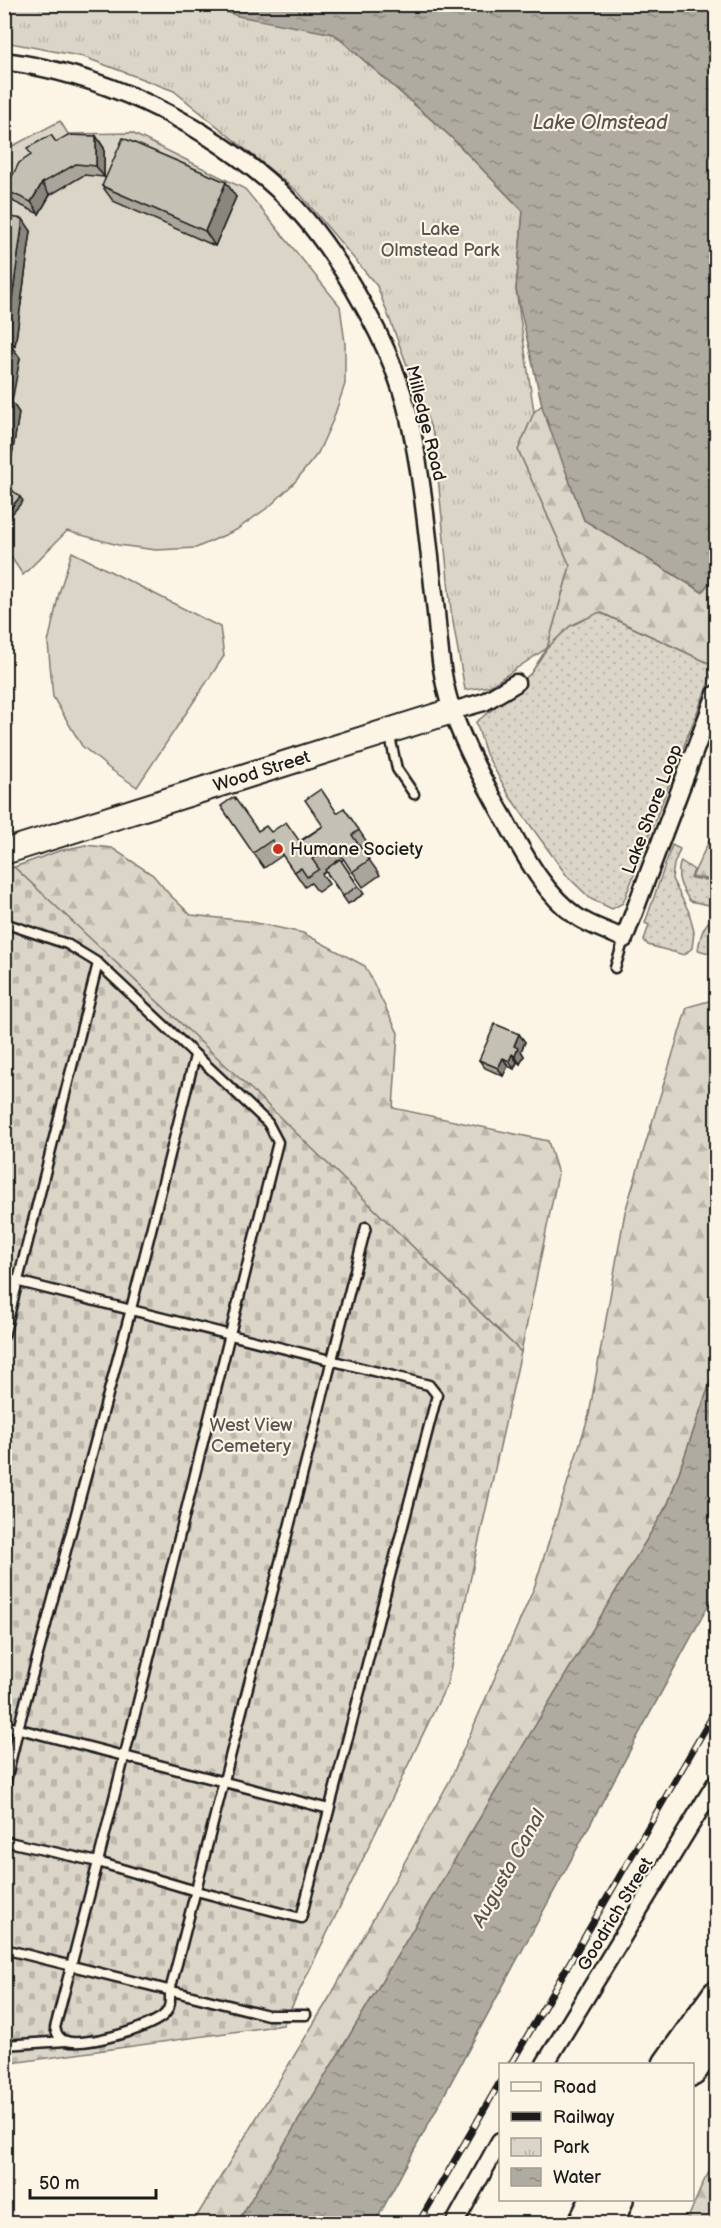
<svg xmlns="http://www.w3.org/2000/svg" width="721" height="2228" font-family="'Balsamiq Sans',sans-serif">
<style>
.grass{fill:url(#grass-dots);stroke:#7c7872;stroke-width:1.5}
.forest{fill:url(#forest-firs);stroke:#7c7872;stroke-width:1.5}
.cemetery{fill:url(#cemetery-stones);stroke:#7c7872;stroke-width:1.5}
.park{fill:url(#park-tufts);stroke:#7c7872;stroke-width:1.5}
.pitch{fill:#dbd5c8;stroke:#7c7872;stroke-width:1.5}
.water{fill:url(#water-ripples);stroke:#75726c;stroke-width:1.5}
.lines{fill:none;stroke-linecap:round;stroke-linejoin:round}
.lane-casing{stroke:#1c1c1c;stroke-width:13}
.street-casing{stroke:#1c1c1c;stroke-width:21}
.secondary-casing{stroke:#1c1c1c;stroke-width:28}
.primary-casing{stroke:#1c1c1c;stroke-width:32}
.lane{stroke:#fcf5e5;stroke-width:8}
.street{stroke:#fcf5e5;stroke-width:16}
.secondary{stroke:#fcf5e5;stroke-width:24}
.primary{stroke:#fcf5e5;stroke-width:27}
.rail-casing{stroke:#1c1c1c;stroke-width:7}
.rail{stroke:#fcf5e5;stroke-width:4.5;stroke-dasharray:14;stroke-linecap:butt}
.wall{fill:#a9a59a;stroke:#1c1c1c;stroke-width:1.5}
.shaded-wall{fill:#89867d;stroke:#1c1c1c;stroke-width:1.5}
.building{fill:#c4c0b3;stroke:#1c1c1c;stroke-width:1.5}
.poi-dot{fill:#c8321e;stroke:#fcf5e5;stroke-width:2}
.labels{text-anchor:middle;stroke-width:4.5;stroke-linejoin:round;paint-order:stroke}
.park-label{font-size:18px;fill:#555450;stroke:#fcf5e5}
.street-label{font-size:18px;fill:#1c1c1c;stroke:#fcf5e5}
.poi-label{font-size:18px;fill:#1c1c1c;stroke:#fcf5e5;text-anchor:start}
.water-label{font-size:20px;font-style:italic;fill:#575551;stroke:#fcf5e5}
</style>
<defs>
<pattern id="grass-dots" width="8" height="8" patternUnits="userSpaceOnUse" patternTransform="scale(1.5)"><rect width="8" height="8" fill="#dbd5c8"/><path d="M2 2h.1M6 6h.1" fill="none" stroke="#bbb6ab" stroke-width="1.8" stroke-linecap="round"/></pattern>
<pattern id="forest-firs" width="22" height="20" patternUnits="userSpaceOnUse" patternTransform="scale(1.5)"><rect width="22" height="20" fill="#dbd5c8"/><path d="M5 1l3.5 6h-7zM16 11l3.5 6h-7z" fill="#bbb6ab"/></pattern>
<pattern id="cemetery-stones" width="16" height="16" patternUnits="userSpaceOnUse" patternTransform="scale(1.5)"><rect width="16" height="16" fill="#dbd5c8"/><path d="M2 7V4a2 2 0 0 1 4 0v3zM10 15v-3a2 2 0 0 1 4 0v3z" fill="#bbb6ab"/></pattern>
<pattern id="park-tufts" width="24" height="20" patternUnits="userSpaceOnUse" patternTransform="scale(1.5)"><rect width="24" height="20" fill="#dbd5c8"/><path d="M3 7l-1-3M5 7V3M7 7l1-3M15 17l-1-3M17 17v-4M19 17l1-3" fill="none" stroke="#bbb6ab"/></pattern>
<pattern id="water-ripples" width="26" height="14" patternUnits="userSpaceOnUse" patternTransform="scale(1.5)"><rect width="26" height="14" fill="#b0aba1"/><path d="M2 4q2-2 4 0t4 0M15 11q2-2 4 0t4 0" fill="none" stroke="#8e8a82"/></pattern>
</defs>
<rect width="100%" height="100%" fill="#fcf5e5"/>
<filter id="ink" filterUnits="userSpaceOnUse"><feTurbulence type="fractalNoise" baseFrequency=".0167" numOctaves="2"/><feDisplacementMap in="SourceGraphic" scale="12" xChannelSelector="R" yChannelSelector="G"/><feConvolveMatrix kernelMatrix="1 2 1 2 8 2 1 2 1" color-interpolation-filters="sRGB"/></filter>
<g filter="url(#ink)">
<!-- grass -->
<g class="grass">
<path d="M599 612 715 666 623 903 612 909 591 899 567 876 510 797 486 754 476 722 493 709 531 673 547 648 570 626Z"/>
<path d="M672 845 680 849 674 864 672 879 689 912 694 932 692 948 684 955 648 945 644 940 649 925 645 923Z"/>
<path d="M681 861 694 870 691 878 716 881V898L714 906 690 901C681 888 675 876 681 861Z"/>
<path d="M716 917V955L698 950C700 938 703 922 716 917Z"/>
</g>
<!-- forest -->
<g class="forest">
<path d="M542 405 584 520 702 592 716 574 715 666 600 612 570 626 547 648 570 566 518 450 534 412Z"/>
<path d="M716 826V880L692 877Z"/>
<path d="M85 845 112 848 153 875 169 894 191 915 247 921 303 933 365 966 398 1033 393 1108 548 1141 558 1174 521 1352 270 1108 14 867 59 851Z"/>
<path d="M716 999V1366L668 1504 237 2223 192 2224 331 1995 450 1780 534 1588 589 1415 625 1212 687 1007Z"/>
<path d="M716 2159V2223H686L703 2183Z"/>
</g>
<!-- cemetery -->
<path class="cemetery" d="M14 867 252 1090 521 1352 447 1684 283 2025 5 2064 4 870Z"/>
<!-- park -->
<path class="park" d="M4 5H207L334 34 452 138 523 211 516 290 534 412 518 450 570 566 547 648 490 686 465 690 451 611 434 436 377 286 299 193 174 91 84 57 5 42Z"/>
<!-- pitch -->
<g class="pitch">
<path d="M60 121 68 134 132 133 245 189 340 306 345 343V384L333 420 318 453 294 483 270 506 236 530 196 548 156 550 118 545 67 531 23 575 5 548V150Z"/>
<path d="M72 552 220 627 224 656 137 787 110 769 82 746 53 697 48 643 59 593Z"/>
</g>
<!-- water -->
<g class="water">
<path d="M207 5H716V574L702 592 584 520 543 410 516 290 523 211 449 135 334 34 238 16Z"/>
<path d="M716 1366V1591L375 2223H237L668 1504Z"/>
</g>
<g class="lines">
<defs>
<g id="lane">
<path d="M389 732 397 769 414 794"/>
<path d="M4 923 67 944 98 963 268 1123 278 1142 98 1862 55 2028C57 2034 59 2039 66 2041 85 2047 152 2028 165 2014 171 2007 170 2000 170 1991L366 1227"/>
<path d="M615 968 624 939"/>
<path d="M4 1278 429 1385 437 1395 301 1918 196 1891 98 1862 4 1841"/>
<path d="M4 1336 98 963"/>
<path d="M4 1725 329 1809"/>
<path d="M4 1790 18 1729 131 1309 195 1056"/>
<path d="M4 1949 268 2015H306"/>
<path d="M4 2045 66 2041"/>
</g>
<g id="street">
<path d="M4 61C101 74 193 117 267 180 307 214 338 259 363 305 383 340 400 378 409 418 423 479 428 541 435 603 439 639 440 678 453 713 466 749 485 784 504 818 523 852 543 893 576 916 590 926 609 931 624 939L716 694"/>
<path d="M452 711 484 702 516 683"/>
<path d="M545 2064 716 1783"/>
<path d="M454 2224 500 2141"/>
</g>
<g id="secondary">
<path id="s1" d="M4 852 452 711"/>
</g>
<g id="primary">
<path d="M667 2064 716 1995"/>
<path d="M692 2072 716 2038"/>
<path d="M582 2224 594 2200"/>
<path d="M609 2224 619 2200"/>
</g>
</defs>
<!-- lane casing -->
<use href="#lane" class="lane-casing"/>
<!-- street casing -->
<use href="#street" class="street-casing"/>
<!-- secondary casing -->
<use href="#secondary" class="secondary-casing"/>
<!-- primary casing -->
<use href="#primary" class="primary-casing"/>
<!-- lane -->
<use href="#lane" class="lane"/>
<!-- street -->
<use href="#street" class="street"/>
<!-- secondary -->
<use href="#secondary" class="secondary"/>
<!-- primary -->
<use href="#primary" class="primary"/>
<defs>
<g id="rail">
<path d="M511 2064 716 1710"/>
<path d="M418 2224 500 2082"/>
</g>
</defs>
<!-- rail casing -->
<use href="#rail" class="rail-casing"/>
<!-- rail -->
<use href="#rail" class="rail"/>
</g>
<!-- wall -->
<g class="wall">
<path d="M96 136 104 148V177L84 175 50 195 39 214 14 202 5 190 56 142Z"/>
<path d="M102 186 236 197 215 246 113 201Z"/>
<path d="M4 216 31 231 15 346H11L20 358 11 402 19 413 12 455H9L11 457 9 470 4 469Z"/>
<path d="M221 806 258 831 271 832 300 841 323 826 338 813 344 808 369 845 362 850 380 875 363 887 344 859 341 861 364 894 348 904 326 872 322 874 329 884 318 892 311 883 305 887 283 855 264 868Z"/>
<path d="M519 1034 525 1042 521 1051 524 1056 520 1064 517 1062 514 1069 508 1066 503 1076 485 1068 479 1060Z"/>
</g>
<!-- shaded-wall -->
<g class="shaded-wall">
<path d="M96 136 104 148V177L96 166Z"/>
<path d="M226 182 236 197 215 246 205 231Z"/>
<path d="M42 183 50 195 39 214 31 202Z"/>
<path d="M23 219 31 231 15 346 7 335Z"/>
<path d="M9 343 20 358 12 402 19 413 12 455 4 445V368Z"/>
<path d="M4 448 11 457 9 470 4 463Z"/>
<path d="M20 497 23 501 11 515 8 511Z"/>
<path d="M519 1034 525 1042 521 1051 524 1056 520 1064 515 1056 514 1046Z"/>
<path d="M512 1054 517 1062 514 1069 509 1061Z"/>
<path d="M503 1058 508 1066 503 1076 498 1068Z"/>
</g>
<!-- building -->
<g class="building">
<path d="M51 135 56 142 68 135 96 136V166L76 164 42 183 31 202 5 190 19 163 31 155 27 148Z"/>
<path d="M123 138 226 182 205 231 102 186Z"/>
<path d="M4 216 23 219 7 335 4 334Z"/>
<path d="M4 342 9 343 4 368Z"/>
<path d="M4 397 9 398 4 422Z"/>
<path d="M10 488 20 497 8 511 4 508V494Z"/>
<path d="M321 789 337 813 344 808 359 830 352 835 369 860 352 872 334 844 312 859 319 869 307 877 301 868 294 872 272 840 253 853 221 806 234 797 258 831 266 826 271 832 286 822 300 842 323 826 305 800Z"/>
<path d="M340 859 358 886 343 896 325 870Z"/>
<path d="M715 885 717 886V916H713Z"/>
<path d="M495 1024 519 1034 514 1046 518 1048 515 1056 512 1054 509 1061 503 1058 498 1068 479 1060Z"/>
</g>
</g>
<!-- markers -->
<circle class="poi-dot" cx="278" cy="849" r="6"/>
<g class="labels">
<!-- park labels -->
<g class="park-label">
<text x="440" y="235">Lake<tspan x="440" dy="21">Olmstead Park</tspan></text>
<text x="251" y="1431">West View<tspan x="251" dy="21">Cemetery</tspan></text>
</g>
<!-- street labels -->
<g class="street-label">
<text transform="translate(426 423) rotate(76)" y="6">Milledge Road</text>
<text dy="6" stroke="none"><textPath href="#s1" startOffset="270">Wood Street</textPath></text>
<text transform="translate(652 809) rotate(-69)" y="6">Lake Shore Loop</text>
<text transform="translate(615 1914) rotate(-59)" y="6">Goodrich Street</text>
</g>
<!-- poi labels -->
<g class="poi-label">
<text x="290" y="855">Humane Society</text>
</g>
<!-- water labels -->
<g class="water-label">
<text x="600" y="129">Lake Olmstead</text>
<text transform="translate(508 1868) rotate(-61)" y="7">Augusta Canal</text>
</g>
</g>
<!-- margin -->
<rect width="721" height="2228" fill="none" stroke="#fcf5e5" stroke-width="24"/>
<rect x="12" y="12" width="697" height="2204" fill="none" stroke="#1c1c1c" stroke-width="2" filter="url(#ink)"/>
<!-- legend -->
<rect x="499" y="2063" width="195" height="138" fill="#fcf5e5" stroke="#a29e95" stroke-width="1.5"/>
<rect x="511" y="2082" width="30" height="9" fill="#fcf5e5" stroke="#a29e95" stroke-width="1.5"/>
<text x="553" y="2093" font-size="18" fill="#1c1c1c">Road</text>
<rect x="511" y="2112" width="30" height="9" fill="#1c1c1c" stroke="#a29e95" stroke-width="1.5"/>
<text x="553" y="2123" font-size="18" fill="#1c1c1c">Railway</text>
<rect x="511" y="2138" width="30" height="18" fill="url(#park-tufts)" stroke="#a29e95" stroke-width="1.5"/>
<text x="553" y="2153" font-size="18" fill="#1c1c1c">Park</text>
<rect x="511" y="2168" width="30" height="18" fill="url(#water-ripples)" stroke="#a29e95" stroke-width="1.5"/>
<text x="553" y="2183" font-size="18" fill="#1c1c1c">Water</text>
<!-- scale -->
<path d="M30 2189v9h126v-9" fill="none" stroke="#1c1c1c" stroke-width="3"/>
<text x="39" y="2189" font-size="18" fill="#1c1c1c" stroke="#fcf5e5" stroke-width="4.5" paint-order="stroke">50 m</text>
</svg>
